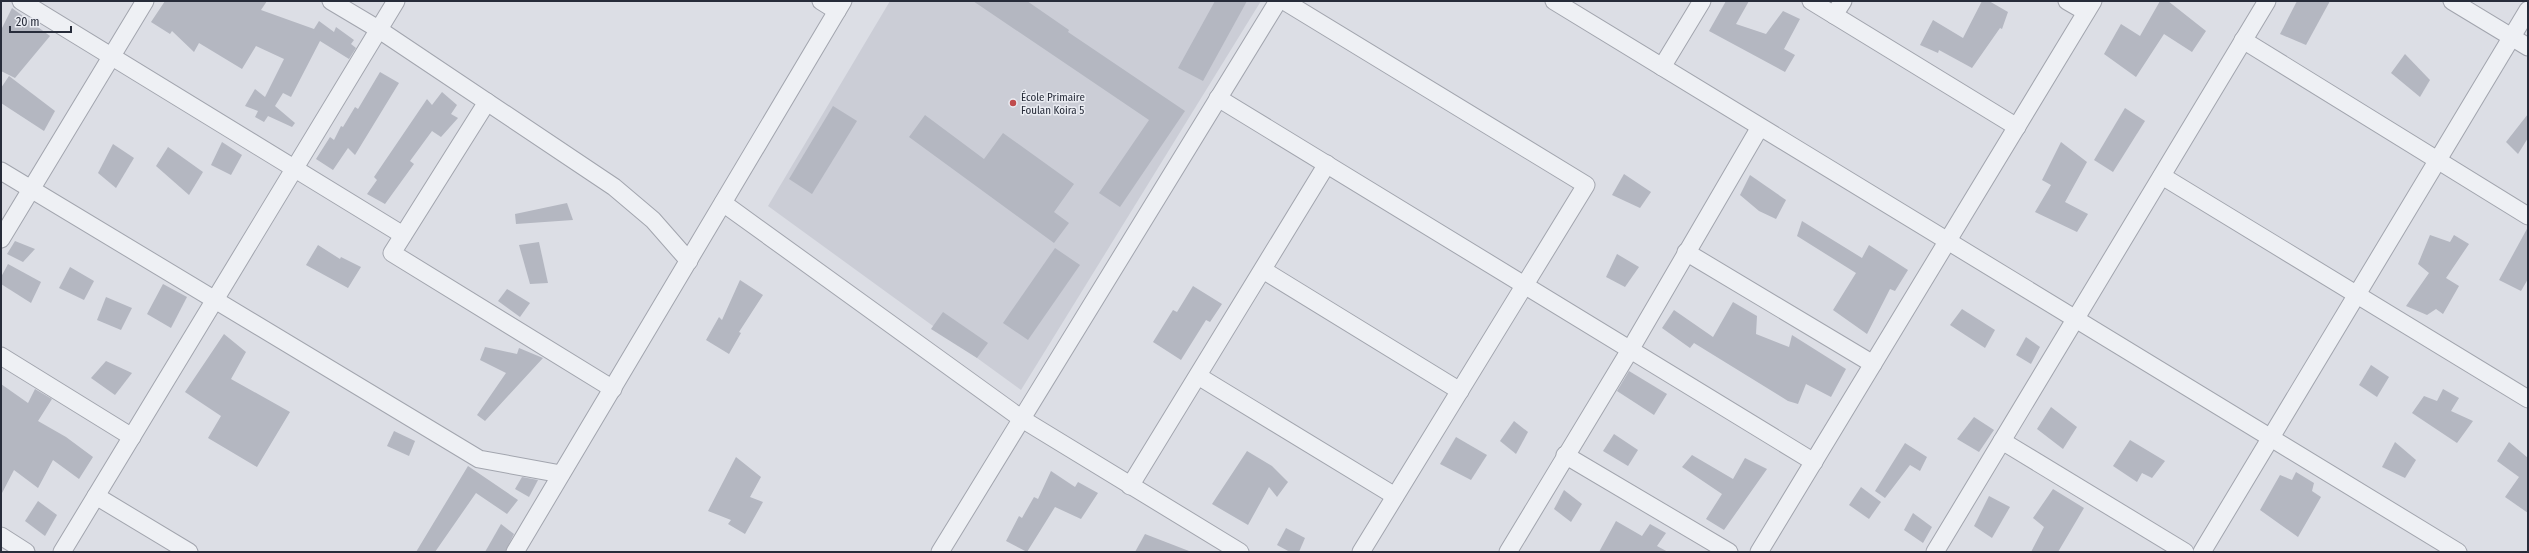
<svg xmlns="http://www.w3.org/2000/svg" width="2529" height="553" font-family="'Fira Sans Condensed',sans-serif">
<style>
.built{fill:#cbcdd6}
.building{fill:#b4b7c1}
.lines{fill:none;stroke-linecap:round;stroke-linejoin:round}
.minor-casing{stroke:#a2a5ae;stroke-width:19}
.minor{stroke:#eef0f4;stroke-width:17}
.poi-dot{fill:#c04b4d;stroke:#ebedf3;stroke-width:1.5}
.labels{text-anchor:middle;stroke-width:3;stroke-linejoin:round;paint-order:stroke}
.poi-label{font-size:11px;fill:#272c3a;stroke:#ebedf3;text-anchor:start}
</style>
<rect width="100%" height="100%" fill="#dcdee5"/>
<!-- built -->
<path class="built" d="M890 1H1261L1021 390 768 206Z"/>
<!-- building -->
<g class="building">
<path d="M165 1H267L261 10 314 29 319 21 334 32 336 27 354 40 351 44 356 48 349 59 320 41 291 97 283 93 275 106 295 123 292 127 268 116 264 122 255 117 258 111 245 106 255 89 265 97 284 59 256 46 242 69 199 43 194 52 172 31 170 34 151 22Z"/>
<path d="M973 1H1027L1069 30 1068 32 1185 111 1120 207 1099 193 1149 120Z"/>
<path d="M1215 1H1247L1203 81 1178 68Z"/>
<path d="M1726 1H1749L1736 24 1766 34 1783 11 1800 19 1784 49 1795 55 1785 72 1709 31Z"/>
<path d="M1982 1H1989L2008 12 2002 29 2000 28 1972 68 1939 50 1938 53 1920 45 1933 20 1963 38Z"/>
<path d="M2160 1H2168L2206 31 2192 52 2164 34 2136 77 2104 54 2121 24 2140 36Z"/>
<path d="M2297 1H2330L2306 45 2280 34Z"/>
<path d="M12 8 50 36 15 78 1 71V30Z"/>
<path d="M2405 54 2430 80 2420 97 2391 73Z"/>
<path d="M380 72 399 83 355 155 348 148 333 170 316 159 330 137 334 140 341 126 343 127 355 107 358 109Z"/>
<path d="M9 76 55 111 44 131 1 103V88Z"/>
<path d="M442 92 457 105 451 114 458 118 441 137 432 131 410 161 414 164 385 204 367 194 377 180 374 177 427 99 432 105Z"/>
<path d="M833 106 857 121 812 194 789 179Z"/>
<path d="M2125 108 2145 121 2113 172 2094 160Z"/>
<path d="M2528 114V138L2518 154 2506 142Z"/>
<path d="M925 115 984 159 1003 133 1074 184 1054 212 1069 223 1054 243 909 137Z"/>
<path d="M222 142 242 155 231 175 211 165Z"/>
<path d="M2061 142 2087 162 2065 202 2088 214 2077 232 2035 212 2051 185 2042 180Z"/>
<path d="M113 144 134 158 116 188 98 173Z"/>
<path d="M168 147 203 172 189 195 156 166Z"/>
<path d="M1624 174 1651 192 1640 208 1612 195Z"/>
<path d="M1750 175 1786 200 1776 219 1759 211 1740 195Z"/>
<path d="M567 203 573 220 516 224 515 214Z"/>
<path d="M1802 221 1862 258 1869 245 1908 270 1895 291 1890 289 1867 334 1833 310 1856 273 1797 236Z"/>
<path d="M2528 227V279L2521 291 2499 280Z"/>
<path d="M2430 235 2450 242 2454 235 2469 244 2446 278 2459 286 2443 314 2436 309 2427 315 2406 306 2429 273 2418 264Z"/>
<path d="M15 241 35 249 23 262 7 254Z"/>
<path d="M539 242 548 283 530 284 519 245Z"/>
<path d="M318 245 340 259 341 257 361 267 348 288 306 265Z"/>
<path d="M1055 248 1080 265 1028 340 1003 323Z"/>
<path d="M1617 254 1639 267 1625 287 1606 277Z"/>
<path d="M8 264 41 282 31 303 1 284V277Z"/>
<path d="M70 267 94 281 84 300 59 288Z"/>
<path d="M740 280 763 295 739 332 741 333 729 354 706 340 719 317 722 320Z"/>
<path d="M163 284 187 297 171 328 147 314Z"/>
<path d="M1193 286 1222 304 1210 322 1206 320 1181 360 1153 342 1173 310 1177 312Z"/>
<path d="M507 289 530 303 520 317 498 301Z"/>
<path d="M106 297 132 308 121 330 97 320Z"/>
<path d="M1733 302 1757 316 1756 334 1789 347 1792 335 1846 369 1831 397 1806 384 1798 404 1788 401 1694 343 1690 348 1662 328 1674 310 1713 337Z"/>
<path d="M1962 309 1995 330 1985 348 1950 325Z"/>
<path d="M943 312 988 343 977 358 931 329Z"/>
<path d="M224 334 246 352 231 379 290 412 257 467 208 438 221 416 185 392Z"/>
<path d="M2026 337 2040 347 2031 364 2016 355Z"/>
<path d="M485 347 517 354 519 348 543 358 485 421 477 415 506 373 480 360Z"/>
<path d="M106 361 132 373 115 395 91 378Z"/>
<path d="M2371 365 2389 377 2377 397 2359 385Z"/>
<path d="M1629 371 1667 394 1654 415 1617 391Z"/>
<path d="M1 384 28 403 35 389 52 399 38 421 66 437 93 457 79 479 53 460 38 488 14 470 1 495Z"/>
<path d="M2443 389 2459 398 2451 411 2473 421 2457 443 2412 413 2424 396 2437 401Z"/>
<path d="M2051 407 2077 427 2063 449 2037 429Z"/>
<path d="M1974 417 1994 430 1979 452 1957 439Z"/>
<path d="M1514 421 1528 432 1516 454 1500 441Z"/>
<path d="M394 431 415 441 409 456 387 446Z"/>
<path d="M1614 434 1638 450 1628 466 1603 451Z"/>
<path d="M1456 437 1487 455 1471 480 1440 464Z"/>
<path d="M2130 440 2165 461 2152 478 2142 473 2137 482 2113 466Z"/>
<path d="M2395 442 2416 460 2405 478 2382 467Z"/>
<path d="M2509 442 2528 458V513L2505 497 2519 477 2497 461Z"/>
<path d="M1905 443 1927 457 1920 471 1910 465 1885 498 1875 491Z"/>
<path d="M1247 451 1272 466 1288 482 1277 497 1269 487 1248 525 1212 504Z"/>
<path d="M1692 455 1733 479 1745 458 1767 469 1724 530 1706 519 1722 494 1682 467Z"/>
<path d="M736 457 761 477 750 497 763 502 745 534 728 524 731 520 708 511Z"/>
<path d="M468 466 518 500 507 514 476 493 435 552H416Z"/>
<path d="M1051 471 1075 487 1078 482 1098 493 1081 519 1055 507 1027 552 1006 541 1019 516 1022 518 1034 497 1038 499Z"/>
<path d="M2296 472 2314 483 2312 491 2321 497 2298 537 2260 510 2280 475 2292 480Z"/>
<path d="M522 477 538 480 529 497 515 489Z"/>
<path d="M1861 487 1881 502 1869 519 1849 505Z"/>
<path d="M2053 489 2084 508 2058 552H2031L2044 527 2033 518Z"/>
<path d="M1564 490 1582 504 1571 522 1554 509Z"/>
<path d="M1989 496 2010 507 1992 538 1974 526Z"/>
<path d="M38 501 57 515 45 536 25 521Z"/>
<path d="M1913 513 1932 527 1923 543 1904 530Z"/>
<path d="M1616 521 1642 536 1650 524 1666 533 1657 546 1668 552H1599Z"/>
<path d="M501 524 514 534 505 552H485Z"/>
<path d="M1286 528 1305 538 1299 552H1290L1277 545Z"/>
<path d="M1145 534 1189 551V552H1135Z"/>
</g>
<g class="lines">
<defs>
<g id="minor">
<path d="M21 1 403 235"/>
<path d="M331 1 378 29 614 187 653 220 689 261"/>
<path d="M821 1 837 11"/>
<path d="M1284 1 1586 185 1361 552"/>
<path d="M1554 1 2458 552"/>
<path d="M1811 1 2017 127"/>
<path d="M2067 1 2086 12"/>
<path d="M2452 1 2528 47"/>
<path d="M1834 15 1843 1"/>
<path d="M2243 40 2528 216"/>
<path d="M1662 67 1702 1"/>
<path d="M1218 98 1814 462"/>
<path d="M487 102 392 253 613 389"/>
<path d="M1 171 479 459 561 474"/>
<path d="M2162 176 2528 399"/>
<path d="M723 203 1022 419 1240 552"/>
<path d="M1 239 145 1"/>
<path d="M1686 252 1873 364"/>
<path d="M1263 270 1460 391"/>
<path d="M1 356 132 437"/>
<path d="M1198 376 1395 496"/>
<path d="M2002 441 2185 552"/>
<path d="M1565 455 1729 552"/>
<path d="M1130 486 1327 164"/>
<path d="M96 496 189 552"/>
<path d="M1 536 26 552"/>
<path d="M62 552 396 1"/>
<path d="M515 552 843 1"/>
<path d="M940 552 1278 1"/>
<path d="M1508 552 1630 350 1760 127"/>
<path d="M1759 552 2093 1"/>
<path d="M1935 552 2267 1"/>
<path d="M2202 552 2528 10"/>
</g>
</defs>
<!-- minor casing -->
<use href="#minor" class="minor-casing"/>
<!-- minor -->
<use href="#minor" class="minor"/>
</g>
<!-- markers -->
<circle class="poi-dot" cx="1013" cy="103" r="4"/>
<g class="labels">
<!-- poi labels -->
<g class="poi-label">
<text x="1021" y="101">École Primaire<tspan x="1021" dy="13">Foulan Koira 5</tspan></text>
</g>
</g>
<!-- border -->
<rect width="2529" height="553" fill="none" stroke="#272c3a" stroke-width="4"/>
<!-- scale -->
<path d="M10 26v6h61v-6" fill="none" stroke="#272c3a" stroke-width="2"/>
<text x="16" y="26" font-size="12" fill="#272c3a" stroke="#ebedf3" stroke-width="3" paint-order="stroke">20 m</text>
</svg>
